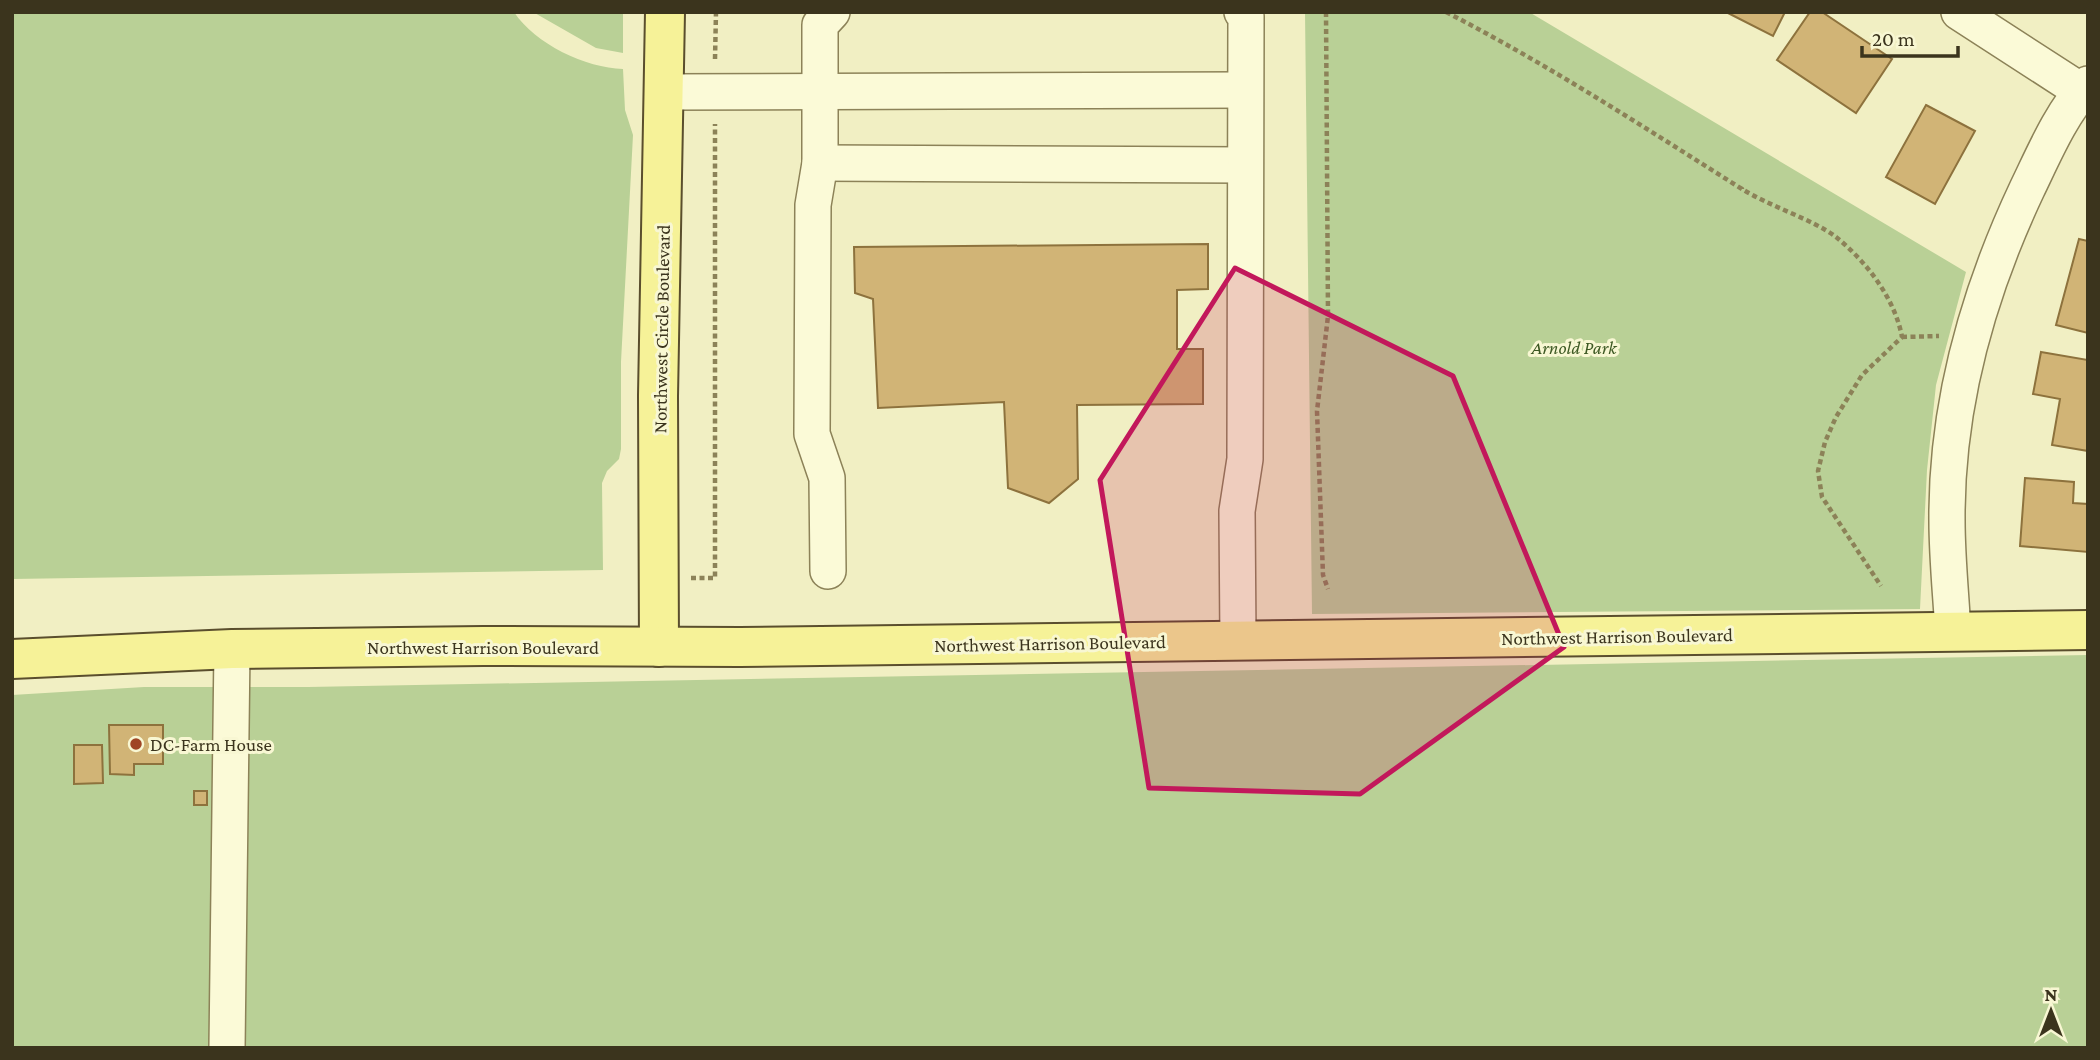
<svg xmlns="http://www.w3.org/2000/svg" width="2100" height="1060" font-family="'Crimson Pro',serif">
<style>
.green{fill:#b9d096}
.building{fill:#d1b476;stroke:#8d723d;stroke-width:2}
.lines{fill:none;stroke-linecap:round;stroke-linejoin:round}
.minor-casing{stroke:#8c8258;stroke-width:38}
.major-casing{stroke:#5a4e2d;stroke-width:42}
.path{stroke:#8c8258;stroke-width:4.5;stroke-dasharray:5 3.5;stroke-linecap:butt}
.minor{stroke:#fbfad7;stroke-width:35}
.major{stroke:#f6f298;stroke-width:38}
.marked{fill:#c2185b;fill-opacity:0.2;stroke:#c2185b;stroke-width:5;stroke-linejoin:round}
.poi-dot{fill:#9f4424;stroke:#f8f7d3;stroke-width:2.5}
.labels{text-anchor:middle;stroke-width:6;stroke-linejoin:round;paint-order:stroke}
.street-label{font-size:19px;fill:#3b341d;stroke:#f8f7d3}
.park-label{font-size:19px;font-style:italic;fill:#3d5923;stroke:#f8f7d3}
.poi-label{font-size:19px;fill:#3b341d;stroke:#f8f7d3;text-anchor:start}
</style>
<rect width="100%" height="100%" fill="#f1efc3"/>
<!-- green -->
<g class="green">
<path d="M12 12H514C535 44 586 68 623 69L625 110 633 135 621 362V449L619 459 607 471 602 483 603 570 12 579Z"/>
<path d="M533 12H623V53L596 48Z"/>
<path d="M1305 12H1529L1966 272 1936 385 1927 470 1920 609 1312 614Z"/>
<path d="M2088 655V1048H12V695L144 687H308Z"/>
</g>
<!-- building -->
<g class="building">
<path d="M1726 12H1785L1773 36Z"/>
<path d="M1810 12H1822L1892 59 1856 113 1777 60Z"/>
<path d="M1926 105 1975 131 1935 204 1886 177Z"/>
<path d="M2079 239 2088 241V333L2056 325Z"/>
<path d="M1208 244V289L1177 290V349H1203V404L1077 405 1078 479 1049 503 1008 488 1004 402 878 408 873 299 855 293 854 247Z"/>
<path d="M2041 352 2088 360V451L2052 445 2060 399 2033 394Z"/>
<path d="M2025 478 2074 482 2073 503 2088 504V552L2020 546Z"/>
<path d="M109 725H163V764H134V775L110 774Z"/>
<path d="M74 745H102L103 783 74 784Z"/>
<rect x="194" y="791" width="13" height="14"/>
</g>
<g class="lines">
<defs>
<g id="minor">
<path d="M1959 12 2081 91"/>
<path d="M666 92 1245 90"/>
<path d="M820 163 1245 165"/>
<path d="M828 571 827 478 812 434 813 205 820 163V25L832 12"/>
<path d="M1953 632C1951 595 1947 558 1947 521 1946 405 1978 293 2027 189 2044 154 2061 113 2088 84"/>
<path d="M1238 640 1237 511 1245 459 1246 16 1242 12"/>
<path d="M227 1048 232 649"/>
</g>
<g id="major">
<path d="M659 647 658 396 665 12"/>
<path d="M12 659 232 649 483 646 740 647 2088 630"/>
</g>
</defs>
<!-- minor casing -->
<use href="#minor" class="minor-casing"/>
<!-- major casing -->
<use href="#major" class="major-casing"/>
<!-- path -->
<g class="path">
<path d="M1326 12 1328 316 1317 411 1323 575 1328 589"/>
<path d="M1446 12C1549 65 1645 128 1742 189 1769 206 1814 220 1836 237 1867 262 1895 299 1902 337L1862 375 1836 417 1825 442 1818 471 1822 497 1881 586"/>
<path d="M715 59 716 12"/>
<path d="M1902 337 1939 336"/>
<path d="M691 578H715V124"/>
</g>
<!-- minor -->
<use href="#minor" class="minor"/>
<!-- major -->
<use href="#major" class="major"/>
</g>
<!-- marked area -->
<path class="marked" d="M1235 268 1453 376 1564 647 1360 794 1149 788 1100 480Z"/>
<!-- markers -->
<circle class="poi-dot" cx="136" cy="744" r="7"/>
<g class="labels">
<!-- street labels -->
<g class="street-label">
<text transform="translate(661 329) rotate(-89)" y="7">Northwest Circle Boulevard</text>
<text transform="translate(1617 636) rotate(-1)" y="7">Northwest Harrison Boulevard</text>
<text transform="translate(1050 643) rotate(-1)" y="7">Northwest Harrison Boulevard</text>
<text x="483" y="654">Northwest Harrison Boulevard</text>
</g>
<!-- park labels -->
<g class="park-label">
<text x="1574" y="354">Arnold Park</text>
</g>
<!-- poi labels -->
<g class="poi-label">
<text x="150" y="751">DC-Farm House</text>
</g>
</g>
<!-- border -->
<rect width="2100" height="1060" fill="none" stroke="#3b341d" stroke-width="28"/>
<!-- north arrow -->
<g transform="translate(2051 1011)" stroke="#f8f7d3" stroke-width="5" paint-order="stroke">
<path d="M0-5L12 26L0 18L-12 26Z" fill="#3b341d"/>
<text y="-10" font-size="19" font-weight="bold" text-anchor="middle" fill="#3b341d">N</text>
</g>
<!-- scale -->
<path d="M1862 46v10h96v-10" fill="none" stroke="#3b341d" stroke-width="3.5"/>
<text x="1872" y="46" font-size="21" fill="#3b341d" stroke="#f8f7d3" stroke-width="5" paint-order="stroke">20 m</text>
</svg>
